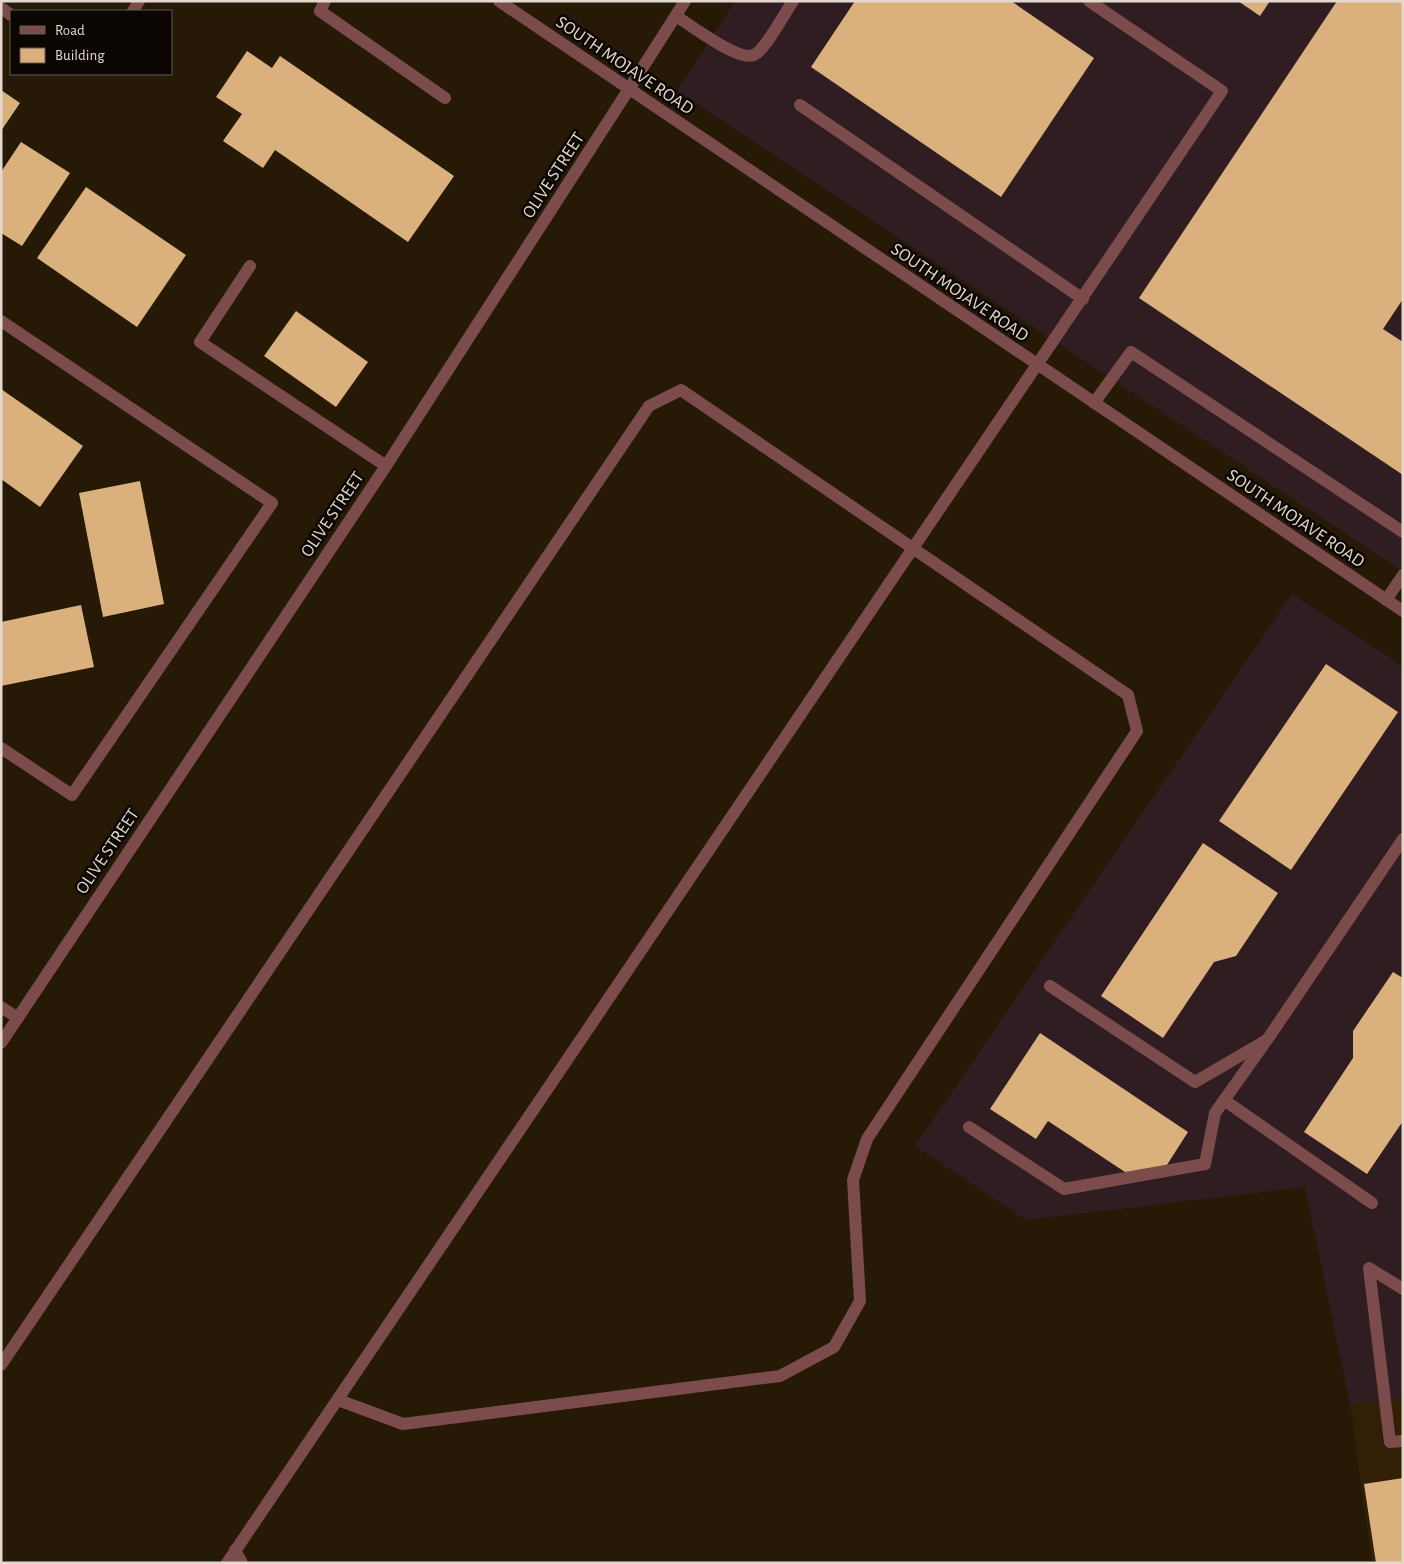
<svg xmlns="http://www.w3.org/2000/svg" width="1404" height="1564" font-family="'Alegreya Sans',sans-serif">
<style>
.built{fill:#311f06}
.industrial{fill:#2f1d21}
.building{fill:#dab17c}
.lines{fill:none;stroke-linecap:round;stroke-linejoin:round}
.service{stroke:#7c4c4d;stroke-width:12}
.minor{stroke:#7c4c4d;stroke-width:12}
.tertiary{stroke:#7c4c4d;stroke-width:12}
.labels{text-anchor:middle;stroke-width:5;stroke-linejoin:round;paint-order:stroke}
.street-label{font-size:18px;fill:#e2d8cd;stroke:#0b0602}
</style>
<rect width="100%" height="100%" fill="#261906"/>
<!-- built -->
<path class="built" d="M1403 1397V1563H1372L1350 1405Z"/>
<!-- industrial -->
<g class="industrial">
<path d="M735 1H1403V572L677 91Z"/>
<path d="M1292 594 1403 666V1397L1350 1405 1305 1187 1026 1220 915 1146Z"/>
</g>
<!-- building -->
<g class="building">
<path d="M855 1H1011L1094 58 1001 197 811 67Z"/>
<path d="M1238 1H1270L1260 16Z"/>
<path d="M1337 1H1403V299L1383 329 1403 342V475L1139 298Z"/>
<path d="M247 51 272 68 280 56 454 176 408 242 275 150 263 168 223 141 242 114 216 97Z"/>
<path d="M1 90 20 103 1 131Z"/>
<path d="M21 142 70 173 22 246 1 233V172Z"/>
<path d="M86 187 186 255 137 327 37 258Z"/>
<path d="M296 311 368 362 336 407 264 356Z"/>
<path d="M1 389 83 446 40 507 1 479Z"/>
<path d="M140 481 164 604 103 617 79 493Z"/>
<path d="M81 605 94 667 1 686V622Z"/>
<path d="M1326 664 1398 712 1291 870 1219 821Z"/>
<path d="M1203 843 1278 893 1236 956 1214 962 1163 1038 1101 996Z"/>
<path d="M1393 972 1403 978V1121L1367 1174 1304 1132 1353 1058V1031Z"/>
<path d="M1040 1033 1188 1132 1165 1168 1128 1174 1048 1121 1036 1139 990 1109Z"/>
<path d="M1403 1478V1563H1376L1364 1484Z"/>
</g>
<g class="lines">
<!-- service -->
<g class="service">
<path d="M325 1 320 11 445 98"/>
<path d="M1 8 11 15"/>
<path d="M133 11 139 1"/>
<path d="M676 16C690 25 739 62 754 55 766 49 784 14 793 1"/>
<path d="M800 105 1083 299"/>
<path d="M250 266 200 342 386 466"/>
<path d="M1 321 272 503 72 795 1 748"/>
<path d="M1094 403 1131 352 1403 532"/>
<path d="M1050 986 1195 1082 1267 1040 1403 839"/>
<path d="M1 1007 18 1018"/>
<path d="M1224 1100 1372 1203"/>
<path d="M969 1127 1064 1189 1205 1164 1215 1113 1264 1044"/>
<path d="M1403 1289 1369 1268 1390 1442 1403 1441"/>
<path d="M1 1365 649 406 681 390 1128 695 1137 731 867 1139 853 1180 860 1301 834 1347 780 1376 403 1424 338 1400"/>
<path d="M235 1550 242 1563"/>
<path d="M227 1563 1222 91 1089 1"/>
</g>
<!-- minor -->
<g class="minor">
<path d="M1386 600 1403 575"/>
<path d="M1 1043 386 466 629 89"/>
</g>
<!-- tertiary -->
<g class="tertiary">
<path d="M499 1 1403 611"/>
<path d="M629 89 685 1"/>
</g>
</g>
<g class="labels">
<!-- street labels -->
<g class="street-label">
<text transform="translate(625 65) rotate(34)" y="6">SOUTH MOJAVE ROAD</text>
<text transform="translate(553 175) rotate(-57)" y="6">OLIVE STREET</text>
<text transform="translate(960 292) rotate(34)" y="6">SOUTH MOJAVE ROAD</text>
<text transform="translate(332 514) rotate(-56)" y="6">OLIVE STREET</text>
<text transform="translate(1296 518) rotate(34)" y="6">SOUTH MOJAVE ROAD</text>
<text transform="translate(107 851) rotate(-56)" y="6">OLIVE STREET</text>
</g>
</g>
<!-- border -->
<rect width="1404" height="1564" fill="none" stroke="#e2d8cd" stroke-width="5"/>
<!-- legend -->
<rect x="10" y="10" width="162" height="65" fill="#0b0602" stroke="#615a53"/>
<rect x="20" y="26" width="25" height="8" fill="#7c4c4d" stroke="#615a53"/>
<text x="55" y="35" font-size="15" fill="#e2d8cd">Road</text>
<rect x="20" y="48" width="25" height="15" fill="#dab17c" stroke="#615a53"/>
<text x="55" y="60" font-size="15" fill="#e2d8cd">Building</text>
</svg>
